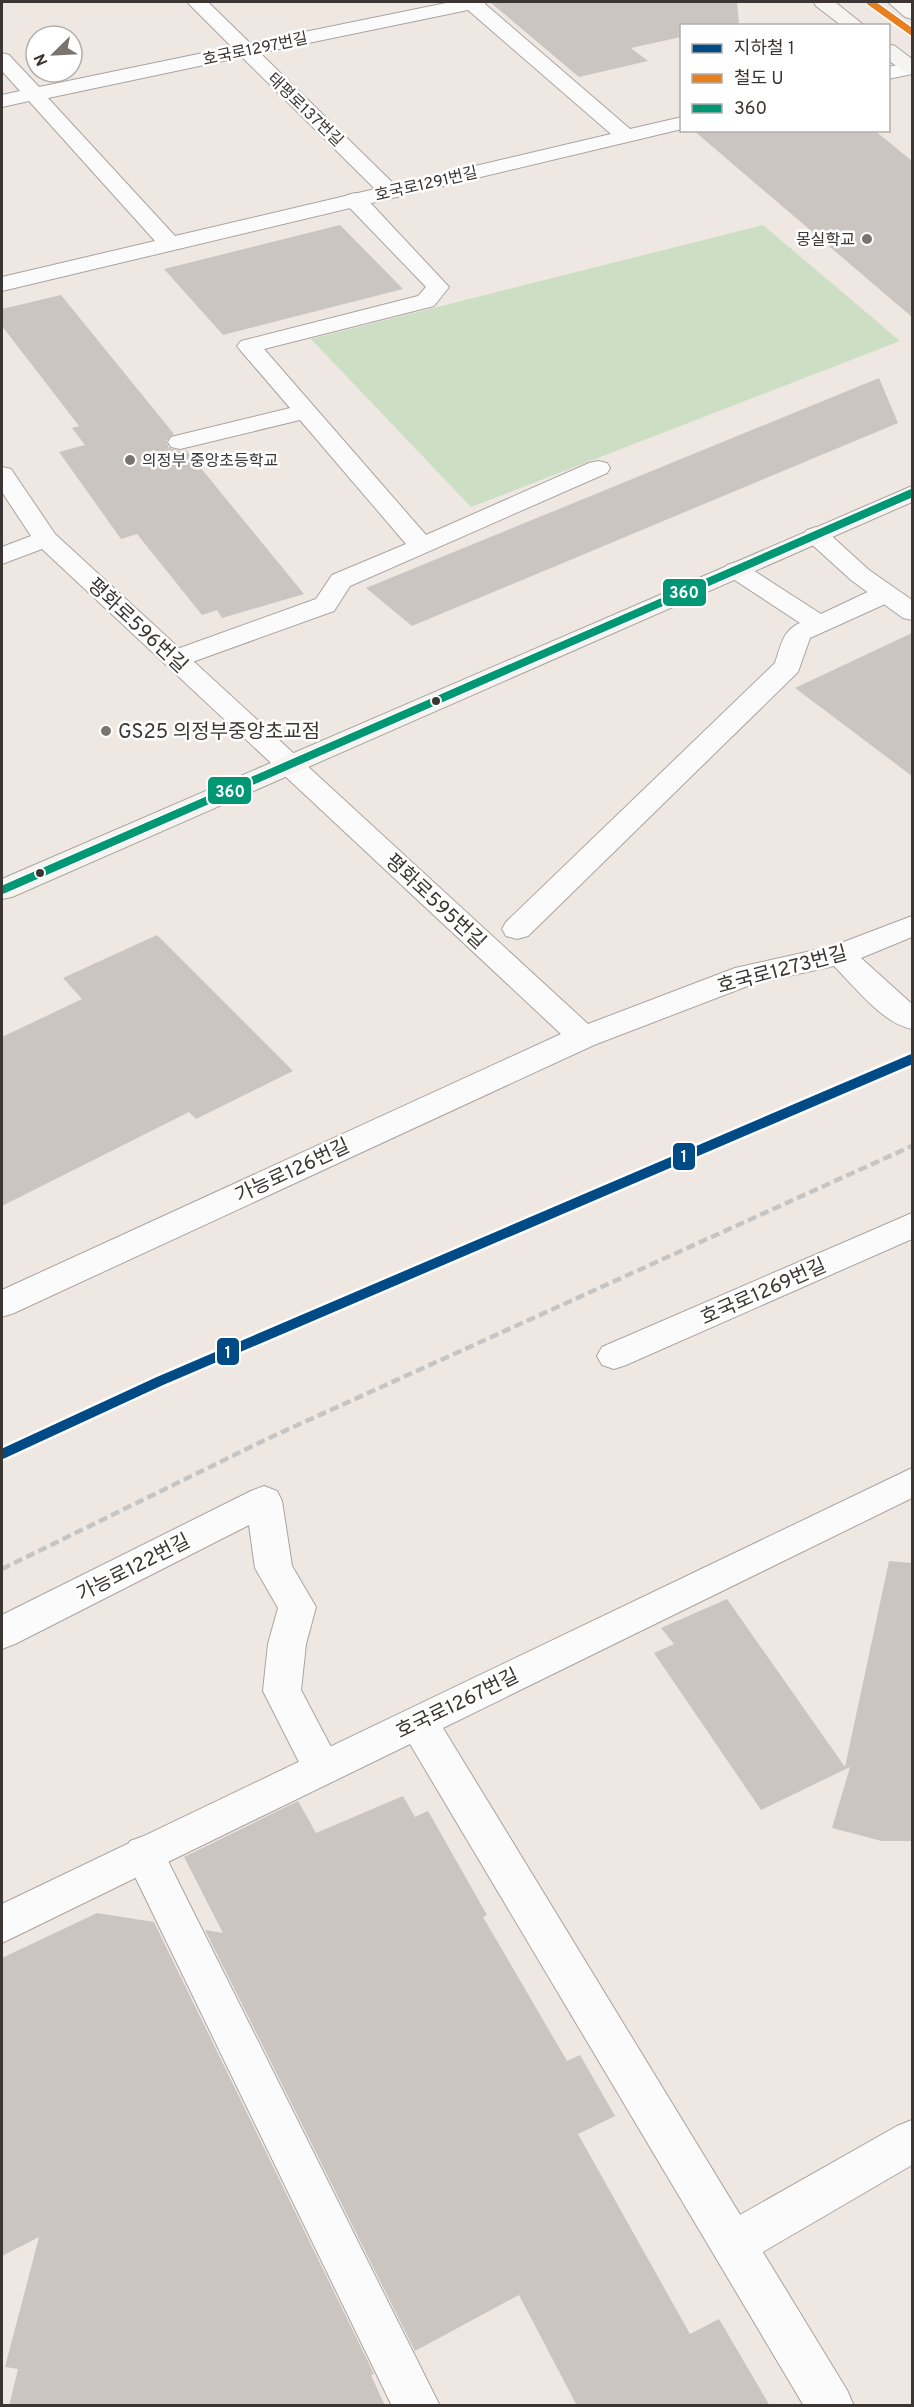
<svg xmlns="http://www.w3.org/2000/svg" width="914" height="2407" font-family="Overpass,'Noto Sans KR',sans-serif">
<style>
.green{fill:#ccdfc4}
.building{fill:#cbc5c2}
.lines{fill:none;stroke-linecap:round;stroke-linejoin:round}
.lane-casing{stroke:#aaa4a1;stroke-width:2}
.street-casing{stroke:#aaa4a1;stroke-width:2}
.secondary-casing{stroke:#aaa4a1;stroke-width:2}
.lane{fill:#fcfbfb;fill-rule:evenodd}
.street{fill:#fcfbfb;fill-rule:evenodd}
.secondary{fill:#f6f4f0;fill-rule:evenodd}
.rail{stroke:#c7c5c3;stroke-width:4.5;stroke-dasharray:9 4.5;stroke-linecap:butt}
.bus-1-casing{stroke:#fff;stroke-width:11}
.bus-1{stroke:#009775;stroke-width:8}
.rail-1-casing{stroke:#fff;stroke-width:10}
.rail-1{stroke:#e77f1f;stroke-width:7}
.metro-1-casing{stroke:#fff;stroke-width:15}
.metro-1{stroke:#004a85;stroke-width:10}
.poi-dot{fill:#7a7470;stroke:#fff;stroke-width:2}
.bus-dot{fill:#3b3633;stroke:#fff;stroke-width:2}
.labels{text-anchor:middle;stroke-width:5;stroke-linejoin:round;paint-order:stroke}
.far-street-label{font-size:16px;fill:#3b3633;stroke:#fff}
.far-poi-label{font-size:16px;fill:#3b3633;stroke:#fff;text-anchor:end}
.street-label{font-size:20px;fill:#3b3633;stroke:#fff}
.poi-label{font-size:20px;fill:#3b3633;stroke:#fff;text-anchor:start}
.line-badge{stroke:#fff;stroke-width:2}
.badge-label{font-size:16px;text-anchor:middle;font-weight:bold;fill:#fff}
</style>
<rect width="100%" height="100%" fill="#eee7e2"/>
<!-- green -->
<path class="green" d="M763 225 900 341 471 507 311 339Z"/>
<!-- building -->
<g class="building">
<path d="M490 2H737L739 24 681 26V37L631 48 648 61 579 77Z"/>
<path d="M693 130H874L912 161V317Z"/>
<path d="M340 225 403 289 223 335 164 269Z"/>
<path d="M61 295 174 434 166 441 169 448 180 451 186 450 304 594 222 618 217 610 202 615 137 534 121 539 59 452 85 445 72 428 79 426 2 326V309Z"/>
<path d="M879 378 898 423 412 626 366 588Z"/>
<path d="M912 633V776L795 688Z"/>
<path d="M157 935 293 1071 196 1119 189 1112 2 1206V1037L82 999 63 978Z"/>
<path d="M889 1561 912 1563V1841H882L832 1828 850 1767 761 1810 654 1653 674 1644 661 1628 727 1599 845 1767Z"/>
<path d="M403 1796 415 1817 428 1811 487 1915 483 1917 567 2061 580 2055 615 2116 578 2134 690 2334 719 2319 770 2406H577L519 2295 415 2351 205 1930 223 1933 184 1857 298 1801 316 1833Z"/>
<path d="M97 1913 154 1922 374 2374 371 2375 385 2406H9L18 2369 5 2367 39 2237 2 2256V1958Z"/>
</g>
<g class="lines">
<defs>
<g id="lane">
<path d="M355 193 363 195 449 287 434 306 264 349 426 535 589 463 598 461 607 463 610 468 607 473 350 586 334 611 184 665 175 667 166 665 162 659 166 653 316 599 332 575 406 544 300 420 180 449 171 447 168 442 171 437 290 408 241 351 237 346 241 341 418 296 426 287 347 205 344 200 347 195Z"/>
<path d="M736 562 745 565 821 614 876 588 885 586 894 588 898 594 894 600 810 638 798 672 528 936 517 939 506 936 502 929 506 922 775 663C781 646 782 631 800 623L727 575 723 570 727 565Z"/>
<path d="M912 1213V1239L626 1365 614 1369 602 1365 597 1356 602 1347Z"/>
<path d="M264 1486 277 1491 282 1501 292 1566 316 1607 306 1644 301 1690 342 1768 336 1780 322 1785 308 1780 263 1691 268 1644 278 1608 255 1568 249 1525 15 1644 2 1649V1615L251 1491Z"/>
<path d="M144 1836 158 1841 440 2406H392L124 1854 130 1841Z"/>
<path d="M912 2120V2165L749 2260 733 2266 717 2260 711 2244 717 2228 897 2126Z"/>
</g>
<g id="street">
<path d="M187 2H208L250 43 451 2H486L485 4 630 129 682 117V129L2 291V277L155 241 29 101 2 107V95L20 91 2 71V53L9 55 39 87 232 47ZM468 10 611 134 395 185 260 53ZM242 57 375 189 175 236 48 98Z"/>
<path d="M912 62V74L888 79V67Z"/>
<path d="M2 467 11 469 55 534 588 1024 735 968 833 946 912 916V937L861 958 912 1004V1029C882 1023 856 988 834 966L753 984 594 1045 14 1313 2 1317V1290L561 1034 42 549 2 564V547L31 536 2 492Z"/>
<path d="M816 527 825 530 869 570 912 600V620L903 618 851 580 807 540 803 535 807 530Z"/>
<path d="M912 1468V1498L443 1728 847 2390 854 2406H804L410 1744 2 1943V1904Z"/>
</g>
<g id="secondary">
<path d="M814 2H835L865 26H842L816 6Z"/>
<path d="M888 2H909L912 4V19L905 17Z"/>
<path d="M888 44 895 46 912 59V74L905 72 888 60Z"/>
<path d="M912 486V502L12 897 2 899V879Z"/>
</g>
</defs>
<!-- lane casing -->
<use href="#lane" class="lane-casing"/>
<!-- street casing -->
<use href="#street" class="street-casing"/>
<!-- secondary casing -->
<use href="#secondary" class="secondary-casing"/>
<!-- lane -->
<use href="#lane" class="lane"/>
<!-- street -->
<use href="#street" class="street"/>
<!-- secondary -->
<use href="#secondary" class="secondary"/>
<!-- rail -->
<path class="rail" d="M2 1569 269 1438 912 1146"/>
<defs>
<path id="bus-1" d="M2 890 912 493"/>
</defs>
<!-- bus-1 casing -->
<use href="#bus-1" class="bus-1-casing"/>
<!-- bus-1 -->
<use href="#bus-1" class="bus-1"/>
<defs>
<path id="rail-1" d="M870 2 912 32"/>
</defs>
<!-- rail-1 casing -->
<use href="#rail-1" class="rail-1-casing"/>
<!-- rail-1 -->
<use href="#rail-1" class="rail-1"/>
<defs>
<path id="metro-1" d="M2 1454 160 1381 912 1059"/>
</defs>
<!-- metro-1 casing -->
<use href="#metro-1" class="metro-1-casing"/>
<!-- metro-1 -->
<use href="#metro-1" class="metro-1"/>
</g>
<!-- markers -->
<g class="poi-dot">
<circle cx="867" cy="239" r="6"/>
<circle cx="130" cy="460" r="6"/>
<circle cx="106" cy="731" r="6"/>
</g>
<g class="bus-dot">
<circle cx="436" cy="701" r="5"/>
<circle cx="40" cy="873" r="5"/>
</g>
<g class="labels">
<!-- far-street labels -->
<g class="far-street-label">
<text transform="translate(255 48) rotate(-12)" y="6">호국로1297번길</text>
<text transform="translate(306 109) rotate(44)" y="6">태평로137번길</text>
<text transform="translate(426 183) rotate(-13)" y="6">호국로1291번길</text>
</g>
<!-- far-poi labels -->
<g class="far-poi-label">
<text x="855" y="245">몽실학교</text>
<text x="142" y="466" text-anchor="start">의정부 중앙초등학교</text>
</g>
<!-- street labels -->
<g class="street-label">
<text transform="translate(138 625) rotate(43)" y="7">평화로596번길</text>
<text transform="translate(436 901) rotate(43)" y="7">평화로595번길</text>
<text transform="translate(782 969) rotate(-15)" y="7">호국로1273번길</text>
<text transform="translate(292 1170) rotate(-25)" y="7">가능로126번길</text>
<text transform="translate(763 1291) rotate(-24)" y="7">호국로1269번길</text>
<text transform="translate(133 1567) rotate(-27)" y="7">가능로122번길</text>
<text transform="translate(457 1703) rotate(-26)" y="7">호국로1267번길</text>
</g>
<!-- poi labels -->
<g class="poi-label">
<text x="118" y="738">GS25 의정부중앙초교점</text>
</g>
</g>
<g class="line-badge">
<rect x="662" y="578" width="45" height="29" rx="6" fill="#009775"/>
<rect x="207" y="776" width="45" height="29" rx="6" fill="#009775"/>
<rect x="672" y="1142" width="24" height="29" rx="6" fill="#004a85"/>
<rect x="216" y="1337" width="24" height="29" rx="6" fill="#004a85"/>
</g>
<g class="badge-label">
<text x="684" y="598">360</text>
<text x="230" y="797">360</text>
<text x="684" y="1162">1</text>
<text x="228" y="1358">1</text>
</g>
<!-- border -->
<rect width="914" height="2407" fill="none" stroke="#3b3633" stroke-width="6"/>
<!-- legend -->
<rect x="680" y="24" width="210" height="108" fill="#ffffff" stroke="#b1afad" stroke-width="1.5"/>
<rect x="692" y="44" width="30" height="9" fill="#004a85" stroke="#b1afad" stroke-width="1.5"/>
<text x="734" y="54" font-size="18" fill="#3b3633">지하철 1</text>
<rect x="692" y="74" width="30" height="9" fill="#e77f1f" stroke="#b1afad" stroke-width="1.5"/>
<text x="734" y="84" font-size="18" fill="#3b3633">철도 U</text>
<rect x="692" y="104" width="30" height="9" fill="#009775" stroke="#b1afad" stroke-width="1.5"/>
<text x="734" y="114" font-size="18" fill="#3b3633">360</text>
<!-- north arrow -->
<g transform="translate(54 54) rotate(246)"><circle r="28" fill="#ffffff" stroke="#b1afad" stroke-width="1.5"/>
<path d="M0-4.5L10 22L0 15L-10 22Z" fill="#7a7470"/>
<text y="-9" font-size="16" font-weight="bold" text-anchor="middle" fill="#3b3633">N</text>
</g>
</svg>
